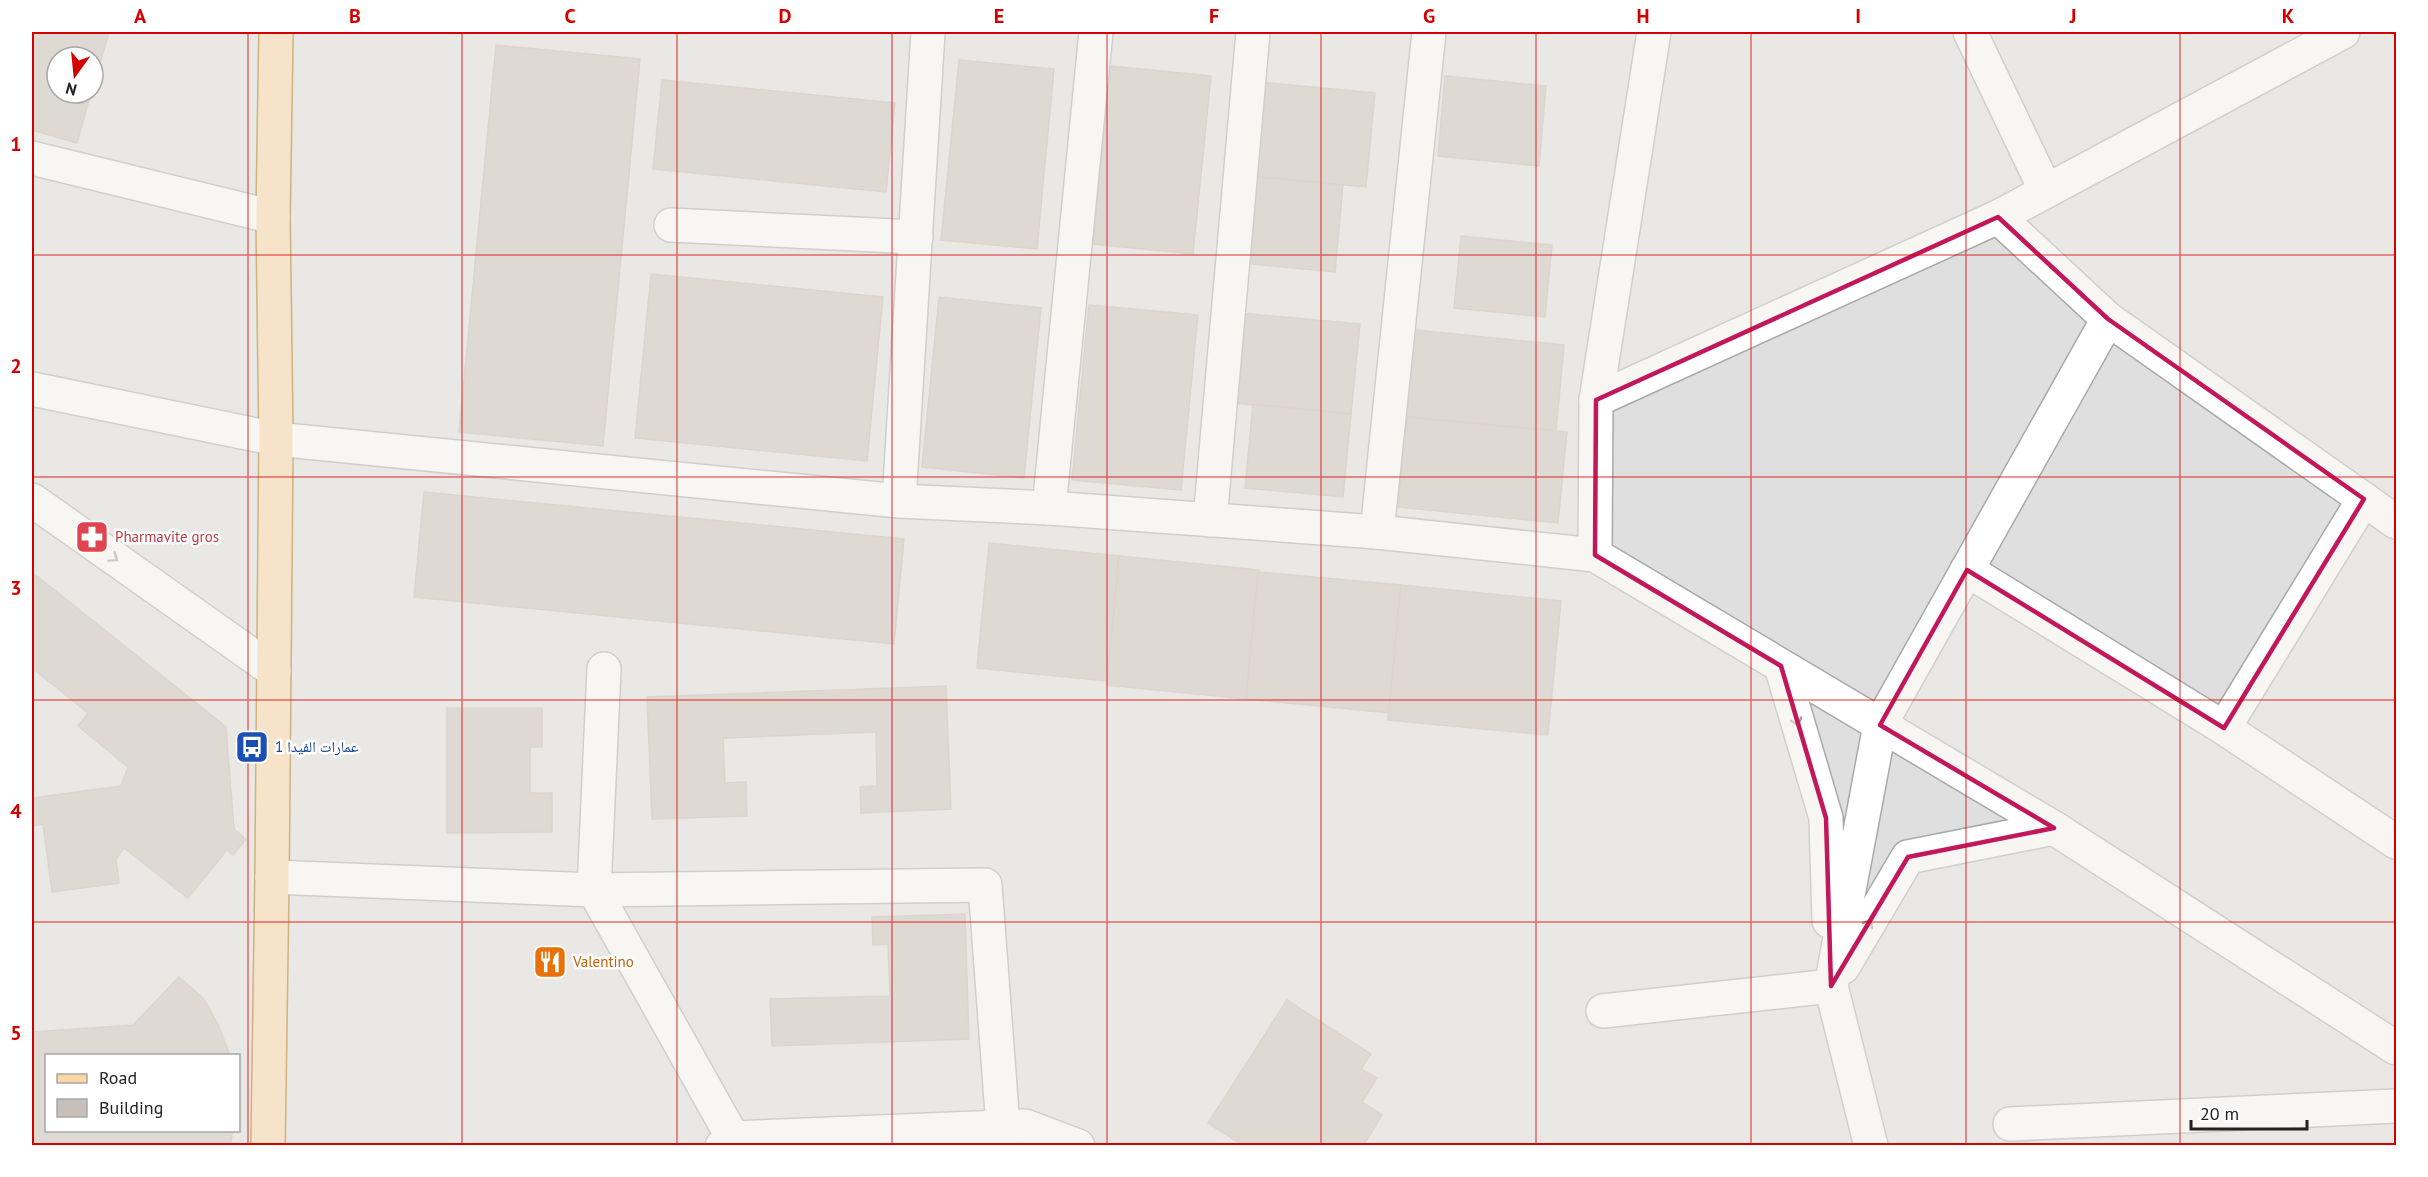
<svg xmlns="http://www.w3.org/2000/svg" width="2428" height="1177" font-family="'PT Sans','Noto Naskh Arabic',sans-serif">
<style>
.residential{fill:#e0dfdf;fill-rule:evenodd}
.building{fill:#c7bfb8;stroke:#c4b6ab;stroke-width:1.5}
.lines{fill:none;stroke-linecap:round;stroke-linejoin:round}
.minor-casing{stroke:#a9a9a9;stroke-width:36}
.major-casing{stroke:#a06b00;stroke-width:36}
.minor{stroke:#fff;stroke-width:33}
.major{stroke:#fcd6a4;stroke-width:33}
.oneway{stroke:#9c9c9c}
.marked{fill:none;stroke:#c2185b;stroke-width:4.5;stroke-linejoin:round}
.grid{fill:none;stroke:#d40000;stroke-width:1.5;stroke-opacity:0.55}
.labels{text-anchor:middle;stroke-width:5;stroke-linejoin:round;paint-order:stroke}
.health-label{font-size:15px;fill:#be3a42;stroke:#fff;text-anchor:start}
.transit-label{font-size:15px;fill:#164399;stroke:#fff;text-anchor:start}
.food-label{font-size:15px;fill:#c56008;stroke:#fff;text-anchor:start}
.neatline{fill:none;stroke:#d40000;stroke-width:2}
.grid-label{font-size:20px;text-anchor:middle;font-weight:bold;fill:#d40000}
</style>
<rect width="100%" height="100%" fill="#f2efe9"/>
<!-- residential -->
<path class="residential" d="M32 32H2396V1145H32ZM57 57H93V93H57ZM46 1056H238V1130H46Z"/>
<!-- building -->
<g class="building">
<path d="M32 32H109L93 88V57H57V93H91L77 143 32 130Z"/>
<path d="M496 45 640 59 603 446 459 432Z"/>
<path d="M959 60 1054 69 1037 249 941 240Z"/>
<path d="M1110 66 1211 76 1193 254 1093 244Z"/>
<path d="M1445 76 1546 86 1539 166 1438 156Z"/>
<path d="M662 80 895 103 886 192 653 169Z"/>
<path d="M1259 82 1375 93 1366 187 1250 176Z"/>
<path d="M1250 176 1343 185 1335 272 1241 263Z"/>
<path d="M1461 236 1552 245 1545 317 1454 308Z"/>
<path d="M651 274 883 297 867 461 635 438Z"/>
<path d="M939 297 1041 308 1024 478 922 467Z"/>
<path d="M1089 305 1198 315 1181 490 1072 480Z"/>
<path d="M1240 313 1360 324 1351 414 1232 403Z"/>
<path d="M1415 330 1564 345 1556 431 1407 417Z"/>
<path d="M1253 404 1351 414 1343 497 1245 488Z"/>
<path d="M1407 417 1567 432 1558 523 1398 507Z"/>
<path d="M424 492 904 539 894 644 414 597Z"/>
<path d="M989 543 1119 556 1107 681 977 668Z"/>
<path d="M1119 556 1259 570 1246 699 1107 685Z"/>
<path d="M32 572 226 727 234 829 246 839 233 855 227 850 188 898 124 848 116 859 119 883 52 892 43 824 32 826V798L121 786 128 767 78 726 88 713 32 668Z"/>
<path d="M1258 572 1401 585 1389 713 1246 699Z"/>
<path d="M1401 585 1561 601 1548 735 1388 720Z"/>
<path d="M946 686 951 809 861 813 860 787 877 786 876 732 723 738 725 783 746 782 747 816 652 819 647 697Z"/>
<path d="M447 708H542V747H530V793H552V832L447 833Z"/>
<path d="M965 914 969 1039 772 1046 770 999 890 996 888 944 873 945 872 917Z"/>
<path d="M179 977 203 998 218 1024 230 1056H46V1130H233L230 1146H32V1032L133 1025Z"/>
<path d="M1287 1000 1371 1054 1361 1069 1377 1078 1362 1102 1382 1115 1363 1146H1244L1208 1123Z"/>
</g>
<g class="lines">
<defs>
<g id="minor">
<path d="M1970 32 2046 191"/>
<path d="M32 158 273 217"/>
<path d="M1998 217 2108 319 2396 522"/>
<path d="M671 225 916 237"/>
<path d="M32 389 276 439 899 501 1049 508 1377 532 1595 555 2054 828 2396 1048"/>
<path d="M1596 400 1998 217 2343 32"/>
<path d="M32 500 274 671"/>
<path d="M899 501 928 32"/>
<path d="M1049 508 1096 32"/>
<path d="M1210 520 1253 32"/>
<path d="M1377 532 1429 32"/>
<path d="M1595 555 1596 400 1654 32"/>
<path d="M1967 570 2224 728 2396 842"/>
<path d="M1781 666 1826 818 1829 921"/>
<path d="M604 669 594 890 985 885 1003 1127"/>
<path d="M2224 728 2364 499"/>
<path d="M272 877 594 890 733 1138"/>
<path d="M1843 967 1908 857 2054 828"/>
<path d="M1603 1011 1831 986"/>
<path d="M2010 1124 2396 1106"/>
<path d="M722 1146 733 1138 1025 1126 1078 1146"/>
<path d="M1871 1146 1831 986 1880 725 2108 319"/>
</g>
<path id="major" d="M268 1146 272 877 276 439 273 217 276 32"/>
</defs>
<!-- minor casing -->
<use href="#minor" class="minor-casing"/>
<!-- major casing -->
<use href="#major" class="major-casing"/>
<!-- minor -->
<use href="#minor" class="minor"/>
<!-- major -->
<use href="#major" class="major"/>
</g>
<!-- one-way arrows -->
<defs><path id="oneway-chevron" d="M-2-3.5L2.5 0L-2 3.5" fill="none" stroke-width="1.6" stroke-linecap="round" stroke-linejoin="round" transform="scale(1.5)"/></defs>
<g class="oneway">
<use href="#oneway-chevron" transform="translate(114 558) rotate(35)"/>
<use href="#oneway-chevron" transform="translate(1797 722) rotate(73)"/>
<use href="#oneway-chevron" transform="translate(1869 923) rotate(-59)"/>
</g>
<!-- marked area -->
<path d="M0 0H2428V1177H0ZM1998 217 2108 319 2364 499 2224 728 1967 570 1880 725 2054 828 1908 857 1831 986 1826 818 1781 666 1595 555 1596 400Z" fill="#f2efe9" fill-opacity=".55" fill-rule="evenodd"/>
<path class="marked" d="M1998 217 2108 319 2364 499 2224 728 1967 570 1880 725 2054 828 1908 857 1831 986 1826 818 1781 666 1595 555 1596 400Z"/>
<!-- grid -->
<path class="grid" d="M248 32V1146M462 32V1146M677 32V1146M892 32V1146M1107 32V1146M1321 32V1146M1536 32V1146M1751 32V1146M1966 32V1146M2180 32V1146M32 255H2396M32 477H2396M32 700H2396M32 922H2396"/>
<!-- icons -->
<defs>
<symbol id="pharmacy-square" viewBox="-11 -11 22 22"><rect x="-9" y="-9" width="18" height="18" rx="4" fill="#e0444e" stroke="#fff"/><path d="M-2-6h4v4h4v4h-4v4h-4v-4h-4v-4h4Z" fill="#fff"/></symbol>
<symbol id="bus-square" viewBox="-11 -11 22 22"><rect x="-9" y="-9" width="18" height="18" rx="4" fill="#1a4fb4" stroke="#fff"/><path d="M-5-6H5V4H4V6H2V4H-2V6H-4V4H-5ZM-3.5-4V0h7V-4ZM-3.5 1.2v1.5H-2V1.2ZM2 1.2v1.5H3.5V1.2Z" fill="#fff"/></symbol>
<symbol id="restaurant-square" viewBox="-11 -11 22 22"><rect x="-9" y="-9" width="18" height="18" rx="4" fill="#e8710a" stroke="#fff"/><path d="M-5-6h1v4h1v-4h1v4h1v-4h1v5L-1.5 .5V6h-2V.5L-5-1ZM5-6V6H3V1.5H1.5Q1.5-4 5-6Z" fill="#fff"/></symbol>
</defs>
<g fill-rule="evenodd">
<use href="#pharmacy-square" x="73" y="518" width="38" height="38"/>
<use href="#bus-square" x="233" y="728" width="38" height="38"/>
<use href="#restaurant-square" x="531" y="943" width="38" height="38"/>
</g>
<g class="labels">
<!-- health labels -->
<g class="health-label">
<text x="115" y="542">Pharmavite gros</text>
</g>
<!-- transit labels -->
<g class="transit-label">
<text x="275" y="752">عمارات الفيدا 1</text>
</g>
<!-- food labels -->
<g class="food-label">
<text x="573" y="967">Valentino</text>
</g>
</g>
<!-- border -->
<rect width="2428" height="1177" fill="none" stroke="#ffffff" stroke-width="66"/>
<!-- legend -->
<rect x="45" y="1054" width="195" height="78" fill="#ffffff" stroke="#a7a7a7" stroke-width="1.5"/>
<rect x="57" y="1074" width="30" height="9" fill="#fcd6a4" stroke="#a7a7a7" stroke-width="1.5"/>
<text x="99" y="1084" font-size="18" fill="#222222">Road</text>
<rect x="57" y="1099" width="30" height="18" fill="#c7bfb8" stroke="#a7a7a7" stroke-width="1.5"/>
<text x="99" y="1114" font-size="18" fill="#222222">Building</text>
<!-- north arrow -->
<g transform="translate(75 75) rotate(195)"><circle r="28" fill="#ffffff" stroke="#a7a7a7" stroke-width="1.5"/>
<path d="M0-4.5L10 22L0 15L-10 22Z" fill="#d40000"/>
<text y="-9" font-size="16" font-weight="bold" text-anchor="middle" fill="#222222">N</text>
</g>
<!-- scale -->
<path d="M2191 1120v9h116v-9" fill="none" stroke="#222222" stroke-width="3"/>
<text x="2200" y="1120" font-size="18" fill="#222222" stroke="#ffffff" stroke-width="4.5" paint-order="stroke">20 m</text>
<rect x="33" y="33" width="2362" height="1111" class="neatline"/>
<g class="grid-label">
<text x="140" y="23">A</text>
<text x="355" y="23">B</text>
<text x="570" y="23">C</text>
<text x="785" y="23">D</text>
<text x="999" y="23">E</text>
<text x="1214" y="23">F</text>
<text x="1429" y="23">G</text>
<text x="1643" y="23">H</text>
<text x="1858" y="23">I</text>
<text x="2073" y="23">J</text>
<text x="2288" y="23">K</text>
<text x="16" y="151">1</text>
<text x="16" y="373">2</text>
<text x="16" y="595">3</text>
<text x="16" y="818">4</text>
<text x="16" y="1040">5</text>
</g>
</svg>
